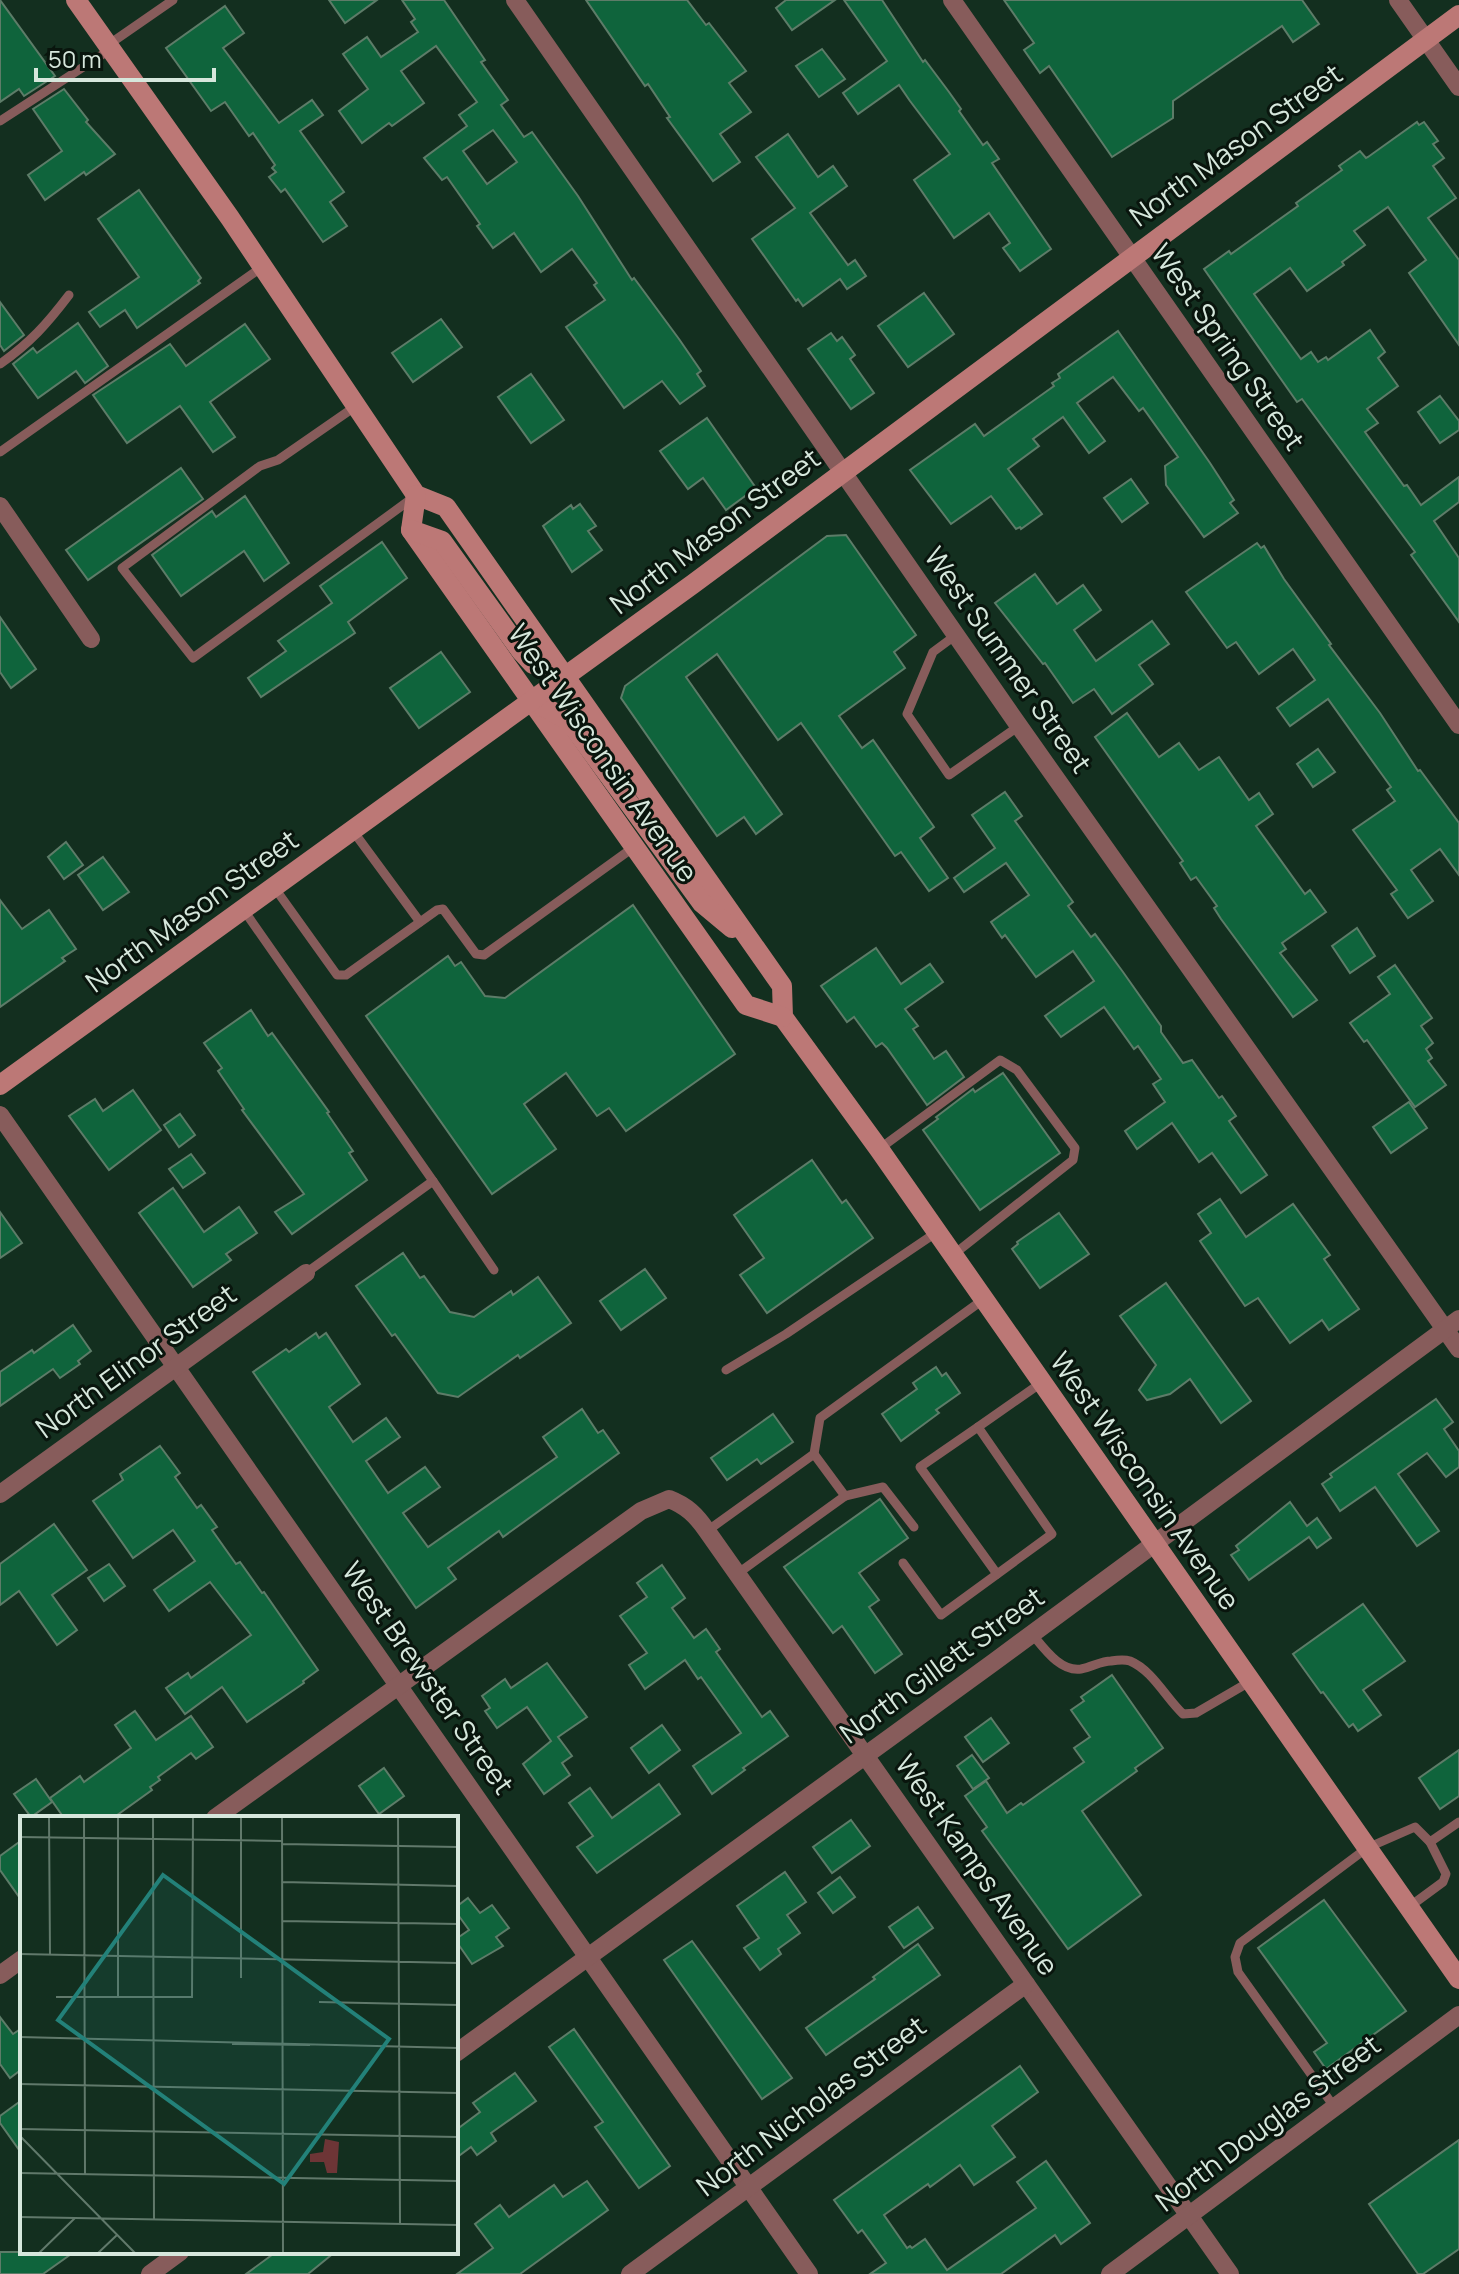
<svg xmlns="http://www.w3.org/2000/svg" width="1459" height="2274" font-family="Manrope,sans-serif">
<style>
.building{fill:#0f643c;stroke:#5d7c68;stroke-width:2;fill-rule:evenodd}
.lines{fill:none;stroke-linecap:round;stroke-linejoin:round}
.lane{stroke:#875c5b;stroke-width:9}
.street{stroke:#875c5b;stroke-width:18}
.secondary{stroke:#bc7876;stroke-width:20}
.labels{text-anchor:middle;stroke-width:6;stroke-linejoin:round;paint-order:stroke}
.street-label{font-size:28px;fill:#d6e7dc;stroke:#09150d}
.inset-road{fill:none;stroke:#61796b;stroke-width:2}
.view{fill:#238179;fill-opacity:0.15;stroke:#238179;stroke-width:4}
.inset-edge{fill:none;stroke:#d6e7dc;stroke-width:4}
</style>
<rect width="100%" height="100%" fill="#132f1f"/>
<!-- building -->
<g class="building">
<path d="M0 0 55 76 24 96 19 89 0 102Z"/>
<path d="M329 0H377L345 23Z"/>
<path d="M402 0H444L485 60 481 62 508 100 501 105 524 137 532 132 578 196 632 280 634 278 679 339 701 371 697 374 705 386 680 404 662 381 624 408 566 327 605 300 594 285 597 283 572 249 541 272 514 233 493 248 477 226 480 224 447 177 442 180 424 158 467 126 459 115 477 102 436 46 401 71 424 103 392 126 389 123 362 143 339 111 368 89 343 54 367 37 381 57 418 32 411 22 415 19ZM493 130 517 162 487 184 463 151Z"/>
<path d="M586 0H687L706 25 709 23 746 71 729 83 751 112 720 134 740 162 713 181 667 118 670 117 648 84 645 86Z"/>
<path d="M786 0H835L792 30 776 8Z"/>
<path d="M844 0H882L923 62 925 60 949 92 961 109 959 111 983 145 987 142 999 159 992 163 1051 249 1020 271 1003 248 1010 243 989 213 954 238 914 180 950 154 910 101 899 85 858 114 843 93 887 61Z"/>
<path d="M1004 0H1302L1319 24 1293 42 1282 26 1173 101V118L1112 157 1049 66 1040 73 1024 50 1034 43Z"/>
<path d="M225 6 244 33 223 48 279 123 312 100 323 115 300 131 344 192 330 202 347 226 323 242 285 189 281 192 269 177 276 172 272 168 275 165 253 133 249 136 225 102 211 111 166 48Z"/>
<path d="M822 49 845 79 819 97 796 66Z"/>
<path d="M64 89 88 120 86 122 115 154 86 175 84 172 45 200 28 175 62 151 33 109Z"/>
<path d="M1417 122 1419 125 1424 122 1438 141 1433 144 1444 158 1433 166 1456 198 1428 218 1459 260V345L1409 273 1426 260 1388 207 1354 231 1365 245 1342 262 1344 265 1307 291 1290 268 1254 294 1301 359 1311 352 1318 362 1326 357 1328 360 1370 330 1385 352 1378 358 1398 386 1367 409 1378 423 1365 432 1404 486 1407 485 1421 505 1459 477V502L1434 521 1459 558V622L1411 555 1415 552 1302 399 1297 402 1204 269 1229 251 1231 254 1298 206 1296 203 1342 170 1339 166 1360 151 1366 158 1368 157Z"/>
<path d="M788 134 818 177 833 166 847 186 810 213 848 265 855 260 866 276 847 289 840 279 803 306 798 299 796 301 752 239 795 208 756 157Z"/>
<path d="M139 190 201 278 198 281 200 283 137 328 125 310 100 327 89 312 139 277 98 219Z"/>
<path d="M924 293 954 334 908 367 878 326Z"/>
<path d="M0 302 24 335 4 351 0 345Z"/>
<path d="M441 319 462 347 413 382 392 353Z"/>
<path d="M78 323 108 366 85 383 76 371 38 398 13 364 33 348 37 353Z"/>
<path d="M245 324 270 359 210 402 235 437 213 452 180 406 127 443 93 395 170 344 186 366Z"/>
<path d="M1118 331 1210 463 1234 500 1230 503 1238 513 1204 537 1166 485 1165 466 1178 457 1143 408 1139 411 1113 377 1077 403 1105 441 1089 453 1063 417 1033 439 1039 446 1008 469 1042 514 1021 529 1020 527 1016 529 991 496 951 524 910 470 975 424 984 436 1054 386 1052 383 1060 378 1058 374Z"/>
<path d="M831 333 837 341 842 337 855 355 850 359 874 393 851 409 808 349Z"/>
<path d="M531 374 564 420 531 443 498 397Z"/>
<path d="M1440 396 1459 421V430L1440 443 1418 412Z"/>
<path d="M707 418 756 488 726 510 703 478 688 489 660 451Z"/>
<path d="M181 468 203 499 88 580 66 550Z"/>
<path d="M1131 479 1148 503 1122 522 1104 498Z"/>
<path d="M245 496 289 563 264 581 244 551 181 596 152 555 212 511 216 517Z"/>
<path d="M580 504 596 526 588 531 602 550 572 572 543 526 571 505 573 509Z"/>
<path d="M846 535 916 635 894 652 905 668 839 716 862 748 873 740 934 827 920 838 948 878 929 891 901 852 895 856 801 723 778 740 717 654 686 677 782 814 756 834 744 817 717 836 621 698 625 686 827 536Z"/>
<path d="M382 542 407 578 348 622 355 633 261 697 248 678 286 651 278 641 332 603 320 586Z"/>
<path d="M1257 543 1261 548 1264 546 1284 579 1331 644 1329 645 1380 713 1418 771 1420 770 1459 823V875L1440 849 1411 870 1433 901 1408 918 1391 894 1397 890 1353 830 1395 801 1387 790 1391 787 1378 769 1328 699 1290 726 1277 708 1315 680 1293 649 1259 674 1236 642 1227 648 1186 592Z"/>
<path d="M1035 574 1057 604 1083 585 1101 610 1074 630 1096 661 1152 621 1169 644 1139 665 1153 684 1112 714 1094 689 1073 703 1045 663 1043 664 995 603Z"/>
<path d="M0 617 36 669 11 688 0 672Z"/>
<path d="M441 652 470 692 419 728 390 688Z"/>
<path d="M1127 713 1159 757 1179 743 1199 770 1219 757 1249 800 1259 793 1273 814 1256 826 1305 894 1310 890 1326 912 1282 943 1286 949 1280 953 1317 1000 1293 1017 1221 919 1214 908 1217 906 1196 877 1191 880 1180 863 1183 861 1095 737Z"/>
<path d="M1318 749 1335 772 1313 787 1297 764Z"/>
<path d="M1005 792 1022 816 1015 821 1073 902 1068 906 1091 937 1095 934 1123 972 1161 1026V1032L1183 1063 1192 1060 1219 1098 1222 1096 1236 1116 1229 1121 1267 1175 1241 1193 1212 1153 1199 1162 1172 1123 1137 1149 1125 1131 1165 1102 1153 1084 1161 1079 1138 1046 1134 1049 1104 1007 1061 1037 1045 1016 1094 981 1073 951 1036 977 1005 935 1002 938 991 922 1029 895 1006 863 964 892 954 878 995 848 972 815Z"/>
<path d="M66 842 83 865 64 879 48 857Z"/>
<path d="M103 857 129 892 103 910 78 875Z"/>
<path d="M0 900 22 929 49 910 76 949 62 958 65 961 0 1007Z"/>
<path d="M633 905 735 1054 626 1131 609 1108 597 1116 566 1073 524 1104 556 1149 492 1194 366 1016 448 956 455 966 461 962 485 996 505 998Z"/>
<path d="M1357 928 1375 956 1350 973 1332 946Z"/>
<path d="M876 948 901 984 930 964 943 982 905 1009 918 1026 913 1029 934 1059 946 1051 964 1077 927 1105 887 1048 882 1043 876 1047 854 1017 847 1022 821 986Z"/>
<path d="M1395 965 1432 1018 1421 1026 1433 1043 1426 1049 1432 1058 1428 1061 1446 1085 1415 1107 1367 1040 1364 1042 1350 1023 1390 994 1378 977Z"/>
<path d="M251 1010 268 1036 272 1033 329 1112 327 1113 353 1151 349 1153 367 1180 292 1234 275 1212 304 1194 242 1110 244 1109 218 1071 222 1068 204 1043Z"/>
<path d="M1003 1073 1060 1153 980 1210 923 1130 938 1119 936 1117 973 1089 975 1092Z"/>
<path d="M133 1090 161 1130 109 1170 69 1116 95 1099 103 1111Z"/>
<path d="M1409 1102 1427 1128 1391 1153 1373 1127Z"/>
<path d="M180 1114 195 1135 179 1147 164 1125Z"/>
<path d="M191 1154 205 1173 183 1188 169 1169Z"/>
<path d="M812 1160 842 1203 846 1200 873 1238 767 1313 740 1275 764 1258 734 1215Z"/>
<path d="M173 1188 204 1232 239 1207 257 1233 226 1254 231 1260 193 1287 139 1213Z"/>
<path d="M1220 1199 1246 1237 1293 1204 1330 1255 1324 1259 1359 1309 1329 1330 1322 1320 1290 1343 1258 1298 1245 1306 1200 1241 1211 1233 1198 1214Z"/>
<path d="M0 1212 22 1243 0 1258Z"/>
<path d="M1059 1213 1089 1254 1040 1288 1012 1249 1018 1244 1017 1242Z"/>
<path d="M403 1253 420 1278 424 1276 450 1312 474 1317 511 1291 513 1295 538 1277 571 1323 520 1358 518 1355 458 1397 438 1393 395 1334 392 1336 356 1286Z"/>
<path d="M645 1269 666 1298 621 1330 600 1301Z"/>
<path d="M1166 1283 1251 1401 1221 1423 1190 1379 1170 1394 1147 1400 1139 1390 1156 1365 1120 1316Z"/>
<path d="M73 1325 91 1351 78 1361 80 1364 60 1378 53 1369 0 1406V1372L32 1350 34 1353Z"/>
<path d="M316 1333 319 1338 326 1333 360 1384 329 1407 353 1442 386 1418 400 1437 366 1461 388 1493 425 1467 440 1487 403 1513 428 1547 557 1457 543 1437 582 1409 598 1433 603 1430 619 1453 503 1537 499 1531 448 1568 456 1579 416 1608 253 1372 286 1349 289 1352Z"/>
<path d="M936 1367 942 1376 946 1373 960 1393 936 1410 939 1413 901 1441 882 1414 917 1389 913 1383Z"/>
<path d="M1436 1399 1453 1422 1444 1429 1459 1451V1467L1446 1477 1427 1453 1398 1474 1439 1531 1417 1546 1375 1487 1340 1511 1322 1484 1332 1477 1330 1474Z"/>
<path d="M773 1414 793 1442 761 1464 757 1459 727 1480 711 1458Z"/>
<path d="M160 1446 180 1473 175 1477 197 1508 201 1505 217 1527 212 1530 236 1564 240 1562 262 1593 264 1592 318 1670 303 1681 304 1683 247 1722 222 1687 185 1714 166 1688 188 1673 191 1678 251 1635 210 1582 169 1611 154 1590 195 1561 173 1530 133 1558 93 1501 123 1480 120 1474Z"/>
<path d="M880 1499 908 1538 859 1573 879 1600 869 1607 902 1654 875 1673 842 1626 833 1633 784 1567Z"/>
<path d="M1290 1502 1307 1526 1317 1518 1331 1538 1317 1548 1309 1537 1249 1580 1231 1555 1239 1550 1236 1546Z"/>
<path d="M54 1524 87 1570 52 1595 77 1630 57 1645 19 1591 0 1605V1564Z"/>
<path d="M109 1564 125 1586 104 1601 88 1578Z"/>
<path d="M662 1565 685 1598 672 1608 694 1638 706 1629 720 1649 716 1652 762 1717 770 1711 788 1736 743 1768 745 1770 712 1794 693 1766 741 1733 701 1677 698 1679 685 1660 645 1689 629 1665 647 1653 620 1616 647 1597 637 1583Z"/>
<path d="M1363 1604 1405 1661 1363 1690 1381 1715 1358 1731 1353 1724 1349 1727 1323 1692 1321 1693 1293 1654Z"/>
<path d="M547 1663 587 1717 558 1737 572 1756 562 1763 570 1775 544 1794 523 1764 551 1741 527 1707 497 1728 485 1711 490 1708 482 1696 505 1679 511 1688Z"/>
<path d="M1112 1675 1163 1748 1135 1768 1137 1771 1082 1811 1141 1895 1068 1949 982 1831 987 1827 965 1796 986 1781 1007 1813 1021 1803 1023 1805 1084 1762 1074 1748 1090 1737 1071 1710 1084 1701 1081 1697Z"/>
<path d="M135 1711 156 1740 191 1716 213 1747 196 1759 191 1753 158 1777 160 1780 150 1787 152 1790 113 1818H64L50 1798 80 1776 84 1782 131 1748 115 1725Z"/>
<path d="M991 1718 1009 1743 983 1762 965 1737Z"/>
<path d="M662 1725 680 1750 649 1773 631 1748Z"/>
<path d="M1459 1750V1796L1440 1809 1419 1778Z"/>
<path d="M972 1755 989 1778 973 1789 957 1766Z"/>
<path d="M384 1768 404 1796 379 1814 359 1786Z"/>
<path d="M36 1779 52 1802 31 1817 14 1794Z"/>
<path d="M659 1784 680 1814 597 1873 577 1847 593 1836 569 1803 590 1788 612 1818Z"/>
<path d="M851 1820 870 1846 832 1873 813 1847Z"/>
<path d="M22 1840V1901L0 1870V1856Z"/>
<path d="M785 1872 806 1902 787 1915 800 1933 778 1949 781 1954 760 1970 744 1948 759 1938 737 1906Z"/>
<path d="M840 1877 855 1897 833 1913 818 1893Z"/>
<path d="M468 1898 480 1913 492 1905 509 1928 496 1937 503 1946 472 1964 456 1941V1939L469 1930 456 1912V1907Z"/>
<path d="M1324 1900 1406 2011 1326 2069 1314 2052 1327 2043 1258 1948Z"/>
<path d="M918 1907 933 1928 904 1948 889 1927Z"/>
<path d="M692 1941 792 2078 762 2099 664 1960Z"/>
<path d="M918 1944 940 1975 826 2055 806 2028 875 1979 873 1977Z"/>
<path d="M0 2017 13 2034 22 2028V2069L10 2078 0 2064Z"/>
<path d="M574 2029 670 2166 639 2188 595 2127 603 2122 549 2047Z"/>
<path d="M1020 2066 1038 2092 992 2126 1015 2157 974 2185 960 2165 930 2187 928 2184 884 2215 907 2248 910 2246 912 2248 925 2239 947 2270 1036 2208 1017 2182 1046 2161 1090 2223 1061 2244 1055 2235 1001 2274H870L886 2263 862 2230 858 2233 834 2200Z"/>
<path d="M515 2073 536 2101 491 2133 496 2141 477 2155 471 2147 456 2158V2130L480 2112 473 2103Z"/>
<path d="M22 2100V2154L0 2123V2116Z"/>
<path d="M1459 2140V2249L1423 2274H1418L1369 2204Z"/>
<path d="M587 2181 608 2210 520 2274H457L493 2248 475 2224 500 2205 509 2217 554 2185 563 2197Z"/>
<path d="M0 2252H74L43 2274H0Z"/>
<path d="M276 2252H335L308 2274H246Z"/>
</g>
<g class="lines">
<!-- lane -->
<g class="lane">
<path d="M108 45 173 0"/>
<path d="M0 121 111 49"/>
<path d="M0 364C30 343 47 324 69 295"/>
<path d="M356 406 278 460 260 466 122 568 193 658 414 497"/>
<path d="M0 452 262 267"/>
<path d="M956 635 933 652 907 714 949 775 1019 726"/>
<path d="M353 831 420 922"/>
<path d="M274 887 337 975H346L437 910 443 909 476 954 484 955 634 847"/>
<path d="M243 909 433 1181 306 1273"/>
<path d="M879 1149 1000 1060 1017 1070 1075 1148 1073 1160 953 1255"/>
<path d="M433 1181 494 1270"/>
<path d="M726 1370 786 1334 937 1232"/>
<path d="M978 1427 920 1467 997 1574"/>
<path d="M845 1496 883 1487 914 1527"/>
<path d="M707 1531 814 1454 820 1418 984 1299"/>
<path d="M903 1563 941 1615 1052 1534 978 1427 1041 1383"/>
<path d="M737 1574 845 1496 814 1454"/>
<path d="M1032 1634C1044 1648 1060 1672 1081 1669 1092 1667 1101 1661 1111 1661 1117 1660 1124 1659 1130 1661 1152 1670 1166 1698 1183 1714L1196 1713 1251 1681"/>
<path d="M1409 1907 1443 1882 1446 1874 1430 1842"/>
<path d="M1335 2108 1238 1972 1235 1957 1240 1943 1367 1848 1415 1827 1430 1842 1459 1822"/>
</g>
<!-- street -->
<g class="street">
<path d="M515 0 1019 726 1459 1349"/>
<path d="M952 0 1459 725"/>
<path d="M1398 0 1459 87"/>
<path d="M0 506 91 639"/>
<path d="M0 1115 809 2274"/>
<path d="M0 1494 306 1273"/>
<path d="M215 1818 641 1511 669 1499C687 1506 696 1515 707 1531L1230 2274"/>
<path d="M0 1975 22 1959"/>
<path d="M456 2053 994 1662 1459 1319"/>
<path d="M150 2274 180 2252"/>
<path d="M630 2274 1026 1984"/>
<path d="M1110 2274 1459 2015"/>
</g>
<!-- secondary -->
<g class="secondary">
<path d="M76 0 230 218 416 495 446 507 782 986 783 1017 879 1149 1459 1979"/>
<path d="M416 495 411 530 746 1005 783 1017"/>
<path d="M411 530 442 541 521 651 533 664 564 676"/>
<path d="M535 702 566 719 575 729 702 903 732 928"/>
<path d="M0 1085 693 584 1459 15"/>
</g>
</g>
<g class="labels">
<!-- street labels -->
<g class="street-label">
<text transform="translate(1236 145) rotate(-36)" y="10">North Mason Street</text>
<text transform="translate(1228 347) rotate(55)" y="10">West Spring Street</text>
<text transform="translate(715 531) rotate(-37)" y="10">North Mason Street</text>
<text transform="translate(1008 660) rotate(55)" y="10">West Summer Street</text>
<text transform="translate(603 753) rotate(55)" y="10">West Wisconsin Avenue</text>
<text transform="translate(192 911) rotate(-36)" y="10">North Mason Street</text>
<text transform="translate(136 1361) rotate(-36)" y="10">North Elinor Street</text>
<text transform="translate(1145 1481) rotate(55)" y="10">West Wisconsin Avenue</text>
<text transform="translate(942 1665) rotate(-36)" y="10">North Gillett Street</text>
<text transform="translate(428 1678) rotate(55)" y="10">West Brewster Street</text>
<text transform="translate(977 1865) rotate(55)" y="10">West Kamps Avenue</text>
<text transform="translate(811 2106) rotate(-37)" y="10">North Nicholas Street</text>
<text transform="translate(1268 2123) rotate(-37)" y="10">North Douglas Street</text>
</g>
</g>
<!-- overview -->
<g transform="translate(20 1816)">
<rect width="438" height="438" fill="#132f1f"/>
<path d="M305 323 319 326 317 357H307L304 346H290V338L303 336Z" fill="#6d3536"/>
<path class="inset-road" d="M29 0 30 139M64 0 65 358M133 0 134 403M262 0 263 438M378 0 380 408M0 21 262 25M262 28 438 31M262 66 438 70M262 105 438 108M0 138 438 147M221 162V0M36 181H172L173 0M98 182V0M299 186 438 189M0 221 438 232M212 228 290 229M0 268 438 277M0 313 438 321M0 320 116 438M0 357 438 365M0 401 438 409M18 438 55 402M77 438 97 419"/>
<path class="view" d="M143 59 369 223 264 368 38 204Z"/>
<rect width="438" height="438" class="inset-edge"/>
</g>
<!-- scale -->
<path d="M36 68v12h178v-12" fill="none" stroke="#d6e7dc" stroke-width="4"/>
<text x="48" y="68" font-size="24" fill="#d6e7dc" stroke="#09150d" stroke-width="6" paint-order="stroke">50 m</text>
</svg>
